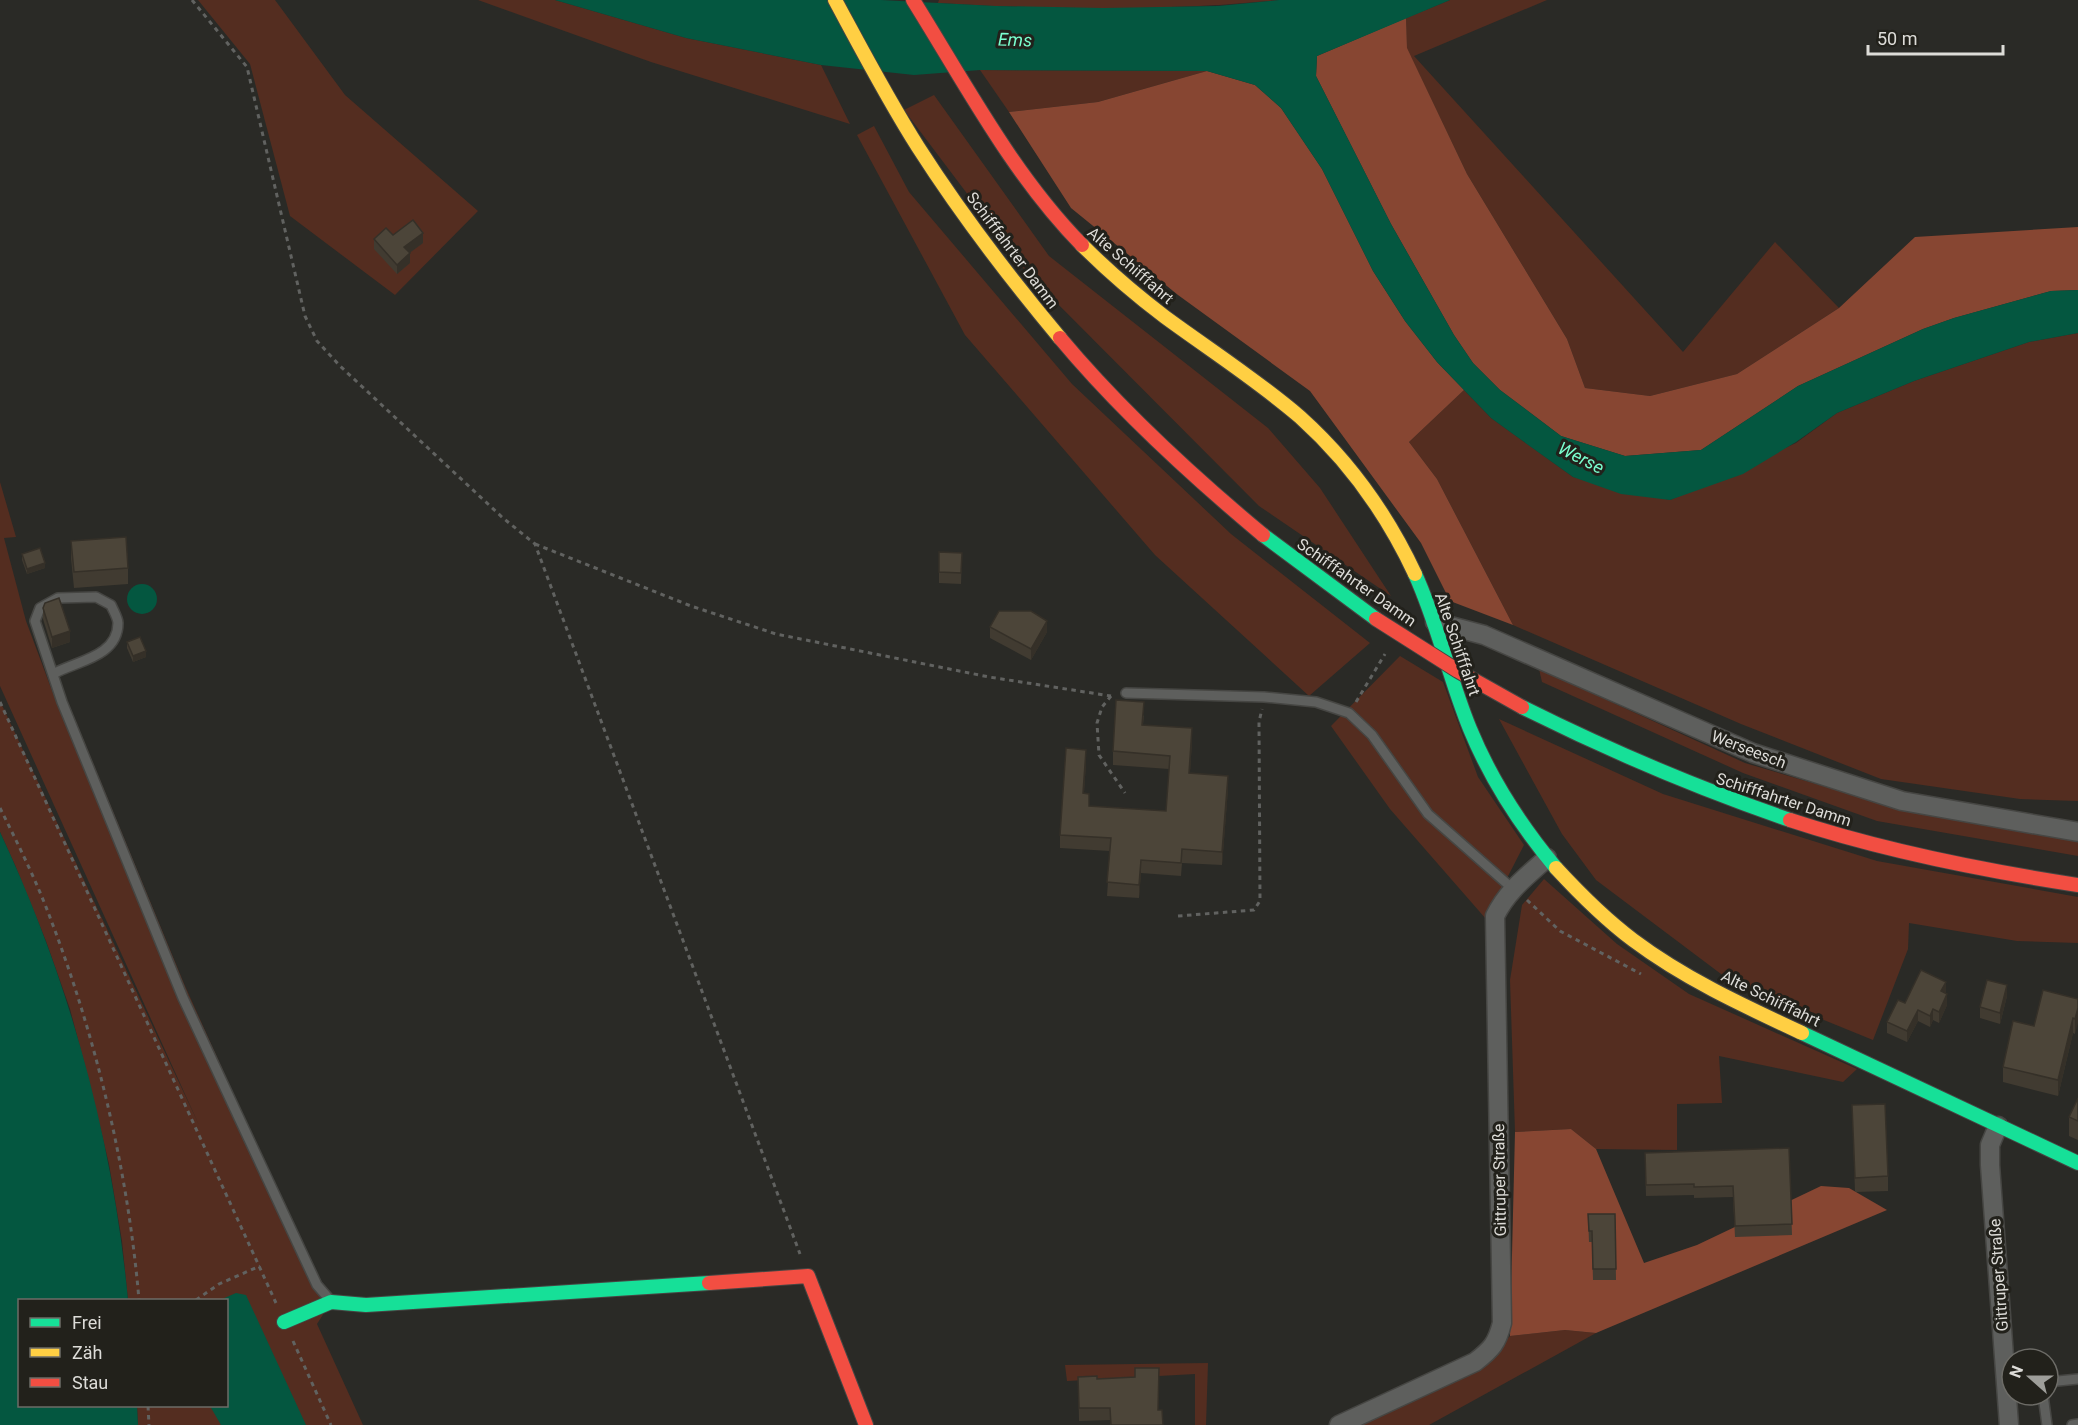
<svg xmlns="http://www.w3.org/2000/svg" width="2078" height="1425" font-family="Roboto,sans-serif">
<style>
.green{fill:#542d20}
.forest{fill:#874632}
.water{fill:#045740}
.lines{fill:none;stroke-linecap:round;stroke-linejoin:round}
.lane-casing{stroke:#464643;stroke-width:12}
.street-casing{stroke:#464643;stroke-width:21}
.fast-casing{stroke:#464643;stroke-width:16}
.slow-casing{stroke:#464643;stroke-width:16}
.jam-casing{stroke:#464643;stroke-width:16}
.path{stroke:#616260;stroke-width:3;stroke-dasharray:4.5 4.5;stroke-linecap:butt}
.lane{stroke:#5e5f5d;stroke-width:9}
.street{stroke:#5e5f5d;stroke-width:18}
.fast{stroke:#16e098;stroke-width:14}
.slow{stroke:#ffcf43;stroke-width:14}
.jam{stroke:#f24e42;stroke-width:14}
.jam-bridge-casing{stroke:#464643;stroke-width:16;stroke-linecap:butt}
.jam-bridge{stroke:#f24e42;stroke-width:14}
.wall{fill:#413b31}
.shaded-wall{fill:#353028}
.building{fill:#4c4539;stroke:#353028;stroke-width:1.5}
.labels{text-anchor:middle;stroke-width:6;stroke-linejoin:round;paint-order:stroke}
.street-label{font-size:16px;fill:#dddcd8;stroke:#22211b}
.water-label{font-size:18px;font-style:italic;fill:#7affcf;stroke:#22211b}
</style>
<rect width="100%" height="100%" fill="#2a2a26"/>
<!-- green -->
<g class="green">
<path d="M198 0H275L345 95 478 211 395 295 290 216 250 64Z"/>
<path d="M478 0H555L686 38 821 65 850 124 651 62Z"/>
<path d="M939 0H1279C1166 11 1051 10 938 3Z"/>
<path d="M1450 0H1547L1414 56 1683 352 1775 242 1839 308 1737 374 1650 396 1585 388 1567 339 1467 174 1411 57 1407 58 1406 18Z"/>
<path d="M980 70 1207 71 1098 102 1009 112Z"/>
<path d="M934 95 1049 256 1268 428 1320 488 1391 596 1259 506 1027 273 904 110Z"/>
<path d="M874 126 909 192 1072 384 1231 534 1370 643 1309 696 1155 555 965 335 857 135Z"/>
<path d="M2078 333V801L2020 799 1881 779 1741 724 1513 625 1437 479 1409 442 1464 390 1491 418 1573 477 1670 500 1796 443 1837 413 1914 381 2029 342Z"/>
<path d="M0 482 16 537 4 538 26 621 57 704 67 700 185 986 324 1295 331 1302 317 1324 363 1425H138L137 1406H226V1300H128L122 1241 109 1164 89 1081 70 1009 46 941 15 865 0 832V701L199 1125 0 686Z"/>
<path d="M1400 656 1443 682 1478 777 1524 845 1486 919 1390 809 1331 726Z"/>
<path d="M1539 669 1745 763 1901 809 2078 839V856L1877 821 1743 773 1542 682Z"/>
<path d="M1499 719 1663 794 1877 861 2078 897V943L2017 941 1909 923 1908 949 1873 1040 1733 983 1596 880 1562 834Z"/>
<path d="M1544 879 1617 944 1689 994 1857 1069 1843 1082 1719 1056 1722 1103 1677 1104V1150L1596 1149 1571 1129 1515 1132 1510 980 1522 905Z"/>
<path d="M1565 1330 1596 1333 1429 1425H1361L1474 1373 1510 1336Z"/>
<path d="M1208 1363 1206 1425H1195V1374L1067 1381 1065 1365Z"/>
</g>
<!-- forest -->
<g class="forest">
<path d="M1406 18 1407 48 1467 174 1567 339 1585 388 1650 396 1737 374 1839 308 1915 237 2078 227V290L2051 291 1954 318 1923 329 1798 386 1701 450 1625 456 1561 436 1500 390 1473 363 1454 335 1391 224 1316 76 1317 56Z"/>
<path d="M1207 71 1255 85 1281 108 1322 169 1373 271 1405 321 1437 362 1464 390 1409 442 1437 479 1513 625 1450 601 1421 543 1310 391 1178 295 1071 208 1009 112 1098 102Z"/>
<path d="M1571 1129 1596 1149 1644 1263 1697 1245 1821 1186 1849 1188 1887 1210 1596 1333 1565 1330 1510 1336 1515 1132Z"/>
</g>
<!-- water -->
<g class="water">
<path d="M555 0H881L996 6 1103 8 1218 6 1279 0H1450L1317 56 1316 76 1391 224 1454 335 1473 363 1500 390 1561 436 1625 456 1701 450 1798 386 1923 329 1954 318 2051 291 2078 290V333L2029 342 1914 381 1837 413 1796 442 1743 474 1670 500 1621 494 1573 477 1513 434 1491 418 1437 362 1405 321 1373 271 1322 169 1281 108 1255 85 1207 71 980 70 914 75 821 65 686 38Z"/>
<circle cx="142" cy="599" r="15"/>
<path d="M0 832C69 979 113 1139 128 1300H20V1406H137L138 1425H0Z"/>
<path d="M236 1293 246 1295 306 1425H221L210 1406H226V1300H220Z"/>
</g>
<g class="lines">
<defs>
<g id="lane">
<path d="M53 674C76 661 118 657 118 623 118 618 113 610 111 605L96 597 58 598 40 608 35 621 62 702 183 998 317 1285 330 1300"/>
<path d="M1126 693 1264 697 1316 702 1349 713 1372 735 1428 814 1513 889"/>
<path d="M2048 1382 2078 1379"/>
<path d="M2043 1395 2047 1425"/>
<path d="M2072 1425 2078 1424"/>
</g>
<g id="street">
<path d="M1435 622 1484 635 1753 753 1902 801 2078 832"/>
<path d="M1998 1126 1990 1145V1165L2009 1425"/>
<path d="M1339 1425 1475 1362C1492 1349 1497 1343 1502 1323L1495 916C1507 891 1527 876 1547 858"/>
</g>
<g id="fast">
<path d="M1263 535 1376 619"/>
<path d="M1415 574C1438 624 1449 678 1470 729 1491 780 1521 826 1556 868"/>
<path d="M1522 707C1610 751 1697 788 1790 820"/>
<path d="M1802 1033 2078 1163"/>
<path d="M284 1322 331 1302 366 1305 709 1283"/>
</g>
<g id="slow">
<path d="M835 0C862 50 888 100 918 147 961 214 1009 277 1060 338"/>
<path d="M1082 245C1108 271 1136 295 1165 317 1210 350 1257 380 1300 417 1349 461 1387 514 1415 574"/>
<path d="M1556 868C1580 894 1605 919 1633 940 1685 979 1744 1006 1802 1033"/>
</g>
<g id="jam">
<path d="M913 0C965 83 1013 175 1082 245"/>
<path d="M1060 338C1120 410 1191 475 1263 535"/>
<path d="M1790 820C1884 851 1980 870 2078 885"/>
<path d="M709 1283 808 1276 866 1425"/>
</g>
</defs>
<!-- lane casing -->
<use href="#lane" class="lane-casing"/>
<!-- street casing -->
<use href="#street" class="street-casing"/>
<!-- fast casing -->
<use href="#fast" class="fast-casing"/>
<!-- slow casing -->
<use href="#slow" class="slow-casing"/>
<!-- jam casing -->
<use href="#jam" class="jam-casing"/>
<!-- path -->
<g class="path">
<path d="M192 0 247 67 305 316 317 341 340 366 503 518 535 544 800 1254"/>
<path d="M535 544 691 606 776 634 989 677 1111 696"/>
<path d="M1111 696 1102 707 1097 723 1099 755 1125 793"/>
<path d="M0 702 276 1303"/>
<path d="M1356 702 1385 654"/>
<path d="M0 808C18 844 37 882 51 920 97 1041 128 1171 139 1300"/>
<path d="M1527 900 1560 931 1641 974"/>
<path d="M1178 916 1254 910 1260 901 1259 722 1262 709"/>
<path d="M196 1300 219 1284 260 1266"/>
<path d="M293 1341 331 1425"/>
<path d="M148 1406 149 1425"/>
</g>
<!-- lane -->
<use href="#lane" class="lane"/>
<!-- street -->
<use href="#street" class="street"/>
<!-- fast -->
<use href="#fast" class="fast"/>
<!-- slow -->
<use href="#slow" class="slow"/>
<!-- jam -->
<use href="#jam" class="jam"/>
<defs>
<path id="jam-bridge" d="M1376 619 1458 671 1522 707"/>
</defs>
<!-- jam-bridge casing -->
<use href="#jam-bridge" class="jam-bridge-casing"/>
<!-- jam-bridge -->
<use href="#jam-bridge" class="jam-bridge"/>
</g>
<!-- wall -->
<g class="wall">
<path d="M393 235 423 243 409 253 410 263 397 274 374 249V239Z"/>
<path d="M71 541 128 568V584L74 588 71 558Z"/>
<path d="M939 552 962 553 961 584 939 583Z"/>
<path d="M22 554 45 568 27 574 22 560Z"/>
<path d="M43 608 70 642 52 648 43 619Z"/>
<path d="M990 627 1047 632 1031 660 990 638Z"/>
<path d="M127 642 146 657 133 662 127 648Z"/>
<path d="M1144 715 1143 725 1192 742 1190 773 1228 789 1222 865 1182 863 1181 876 1141 873 1139 898 1107 896 1110 851 1060 848V835L1086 763 1084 793 1089 806 1166 811 1169 769 1113 765V751Z"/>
<path d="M1946 993 1947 1005 1939 1023 1933 1020 1930 1027 1918 1021 1907 1042 1887 1033V1022L1905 1003Z"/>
<path d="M2007 996 2000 1024 1980 1018V1007Z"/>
<path d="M2078 999 2075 1034 2073 1033 2058 1096 2003 1082V1067L2034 1026Z"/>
<path d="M2078 1098V1140L2069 1136V1117Z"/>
<path d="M1852 1105 1888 1176V1191L1855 1192Z"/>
<path d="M1789 1148 1792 1235 1735 1237 1733 1197 1694 1198V1195L1646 1196 1645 1164Z"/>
<path d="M1588 1214H1615L1616 1280H1593L1592 1242H1589Z"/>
<path d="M1078 1377 1097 1379 1158 1410 1163 1425H1110V1420L1079 1421Z"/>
</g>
<!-- shaded-wall -->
<g class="shaded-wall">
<path d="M423 233V243L404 257V247Z"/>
<path d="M410 253V263L397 274V265Z"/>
<path d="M45 563V568L27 574V569Z"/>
<path d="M1047 621V632L1031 660V649Z"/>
<path d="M70 631V642L52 648V637Z"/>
<path d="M146 651V657L133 662V656Z"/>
<path d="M1192 728V742L1189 786V773Z"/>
<path d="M1086 750V763L1083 806V793Z"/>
<path d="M1228 776V789L1222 865V852Z"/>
<path d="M1141 860V873L1139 898V885Z"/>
<path d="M1946 982V993L1941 1002V991Z"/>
<path d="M2007 985V996L2000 1024V1013Z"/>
<path d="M1947 994V1005L1939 1023V1012Z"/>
<path d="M2078 1008V1023L2075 1034V1019Z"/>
<path d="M1933 1009V1020L1930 1027V1016Z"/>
<path d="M1918 1010V1021L1907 1042V1031Z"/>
<path d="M2073 1018V1033L2058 1096V1080Z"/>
</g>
<!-- building -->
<g class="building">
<path d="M413 220 423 233 404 247 410 253 397 265 374 239 386 228 393 235Z"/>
<path d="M126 537 128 568 74 572 71 541Z"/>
<path d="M40 548 45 563 27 569 22 554Z"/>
<path d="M939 552 962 553 961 573 939 572Z"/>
<path d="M59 598 70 631 52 637 43 608 45 603Z"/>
<path d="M999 611H1031L1047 621 1031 649 990 627Z"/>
<path d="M140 637 146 651 133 656 127 642Z"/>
<path d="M1116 700 1144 702 1142 725 1192 728 1189 773 1228 776 1222 852 1182 849 1181 863 1141 860 1139 885 1107 882 1111 838 1060 835 1066 748 1086 750 1083 793 1089 794V806L1166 811 1170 756 1113 751Z"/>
<path d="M1921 970 1946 982 1941 991 1947 994 1939 1012 1933 1009 1930 1016 1918 1010 1907 1031 1887 1022 1898 1000 1905 1003Z"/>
<path d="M1987 980 2007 985 2000 1013 1980 1007Z"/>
<path d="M2043 990 2078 999V1008L2075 1019 2073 1018 2058 1080 2003 1067 2013 1021 2034 1026Z"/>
<path d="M2078 1098V1121L2069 1117Z"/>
<path d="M1885 1104 1888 1176 1855 1178 1852 1105Z"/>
<path d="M1789 1148 1792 1224 1735 1226 1733 1186 1694 1187V1184L1646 1185 1645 1153Z"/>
<path d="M1588 1214H1615L1616 1269H1593L1592 1231H1589Z"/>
<path d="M1135 1368H1159L1158 1410H1162L1163 1425H1111L1110 1408H1079L1078 1377 1097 1376V1379L1135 1377Z"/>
</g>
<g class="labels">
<!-- street labels -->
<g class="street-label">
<text transform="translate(1013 250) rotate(53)" y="6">Schifffahrter Damm</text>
<text transform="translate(1131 265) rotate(41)" y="6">Alte Schifffahrt</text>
<text transform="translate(1357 582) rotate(35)" y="6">Schifffahrter Damm</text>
<text transform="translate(1458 644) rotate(71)" y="6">Alte Schifffahrt</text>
<text transform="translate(1749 749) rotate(21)" y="6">Werseesch</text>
<text transform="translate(1784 799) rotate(18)" y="6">Schifffahrter Damm</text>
<text transform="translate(1771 998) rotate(26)" y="6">Alte Schifffahrt</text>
<text transform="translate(1499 1180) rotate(-91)" y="6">Gittruper Straße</text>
<text transform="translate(1998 1275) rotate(-94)" y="6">Gittruper Straße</text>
</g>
<!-- water labels -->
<g class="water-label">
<text transform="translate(1015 40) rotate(2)" y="6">Ems</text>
<text transform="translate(1581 458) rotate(27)" y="6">Werse</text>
</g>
</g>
<!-- legend -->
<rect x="18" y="1299" width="210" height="108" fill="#22211b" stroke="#6d6c67" stroke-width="1.5"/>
<rect x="30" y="1318" width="30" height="9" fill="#16e098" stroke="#6d6c67" stroke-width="1.5"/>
<text x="72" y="1329" font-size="18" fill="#dddcd8">Frei</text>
<rect x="30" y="1348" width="30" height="9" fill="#ffcf43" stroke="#6d6c67" stroke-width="1.5"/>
<text x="72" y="1359" font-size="18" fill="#dddcd8">Zäh</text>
<rect x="30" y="1378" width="30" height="9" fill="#f24e42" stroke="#6d6c67" stroke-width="1.5"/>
<text x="72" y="1389" font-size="18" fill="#dddcd8">Stau</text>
<!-- north arrow -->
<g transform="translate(2030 1377) rotate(291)"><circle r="28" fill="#22211b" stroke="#6d6c67" stroke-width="1.5"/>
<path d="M0-4.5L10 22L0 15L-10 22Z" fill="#9e9e9a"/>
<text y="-9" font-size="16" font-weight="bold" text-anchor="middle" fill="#dddcd8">N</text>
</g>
<!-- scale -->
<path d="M1868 45v9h135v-9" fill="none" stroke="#dddcd8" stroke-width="3"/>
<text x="1877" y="45" font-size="18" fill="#dddcd8" stroke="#22211b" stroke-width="4.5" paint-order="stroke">50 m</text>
</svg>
